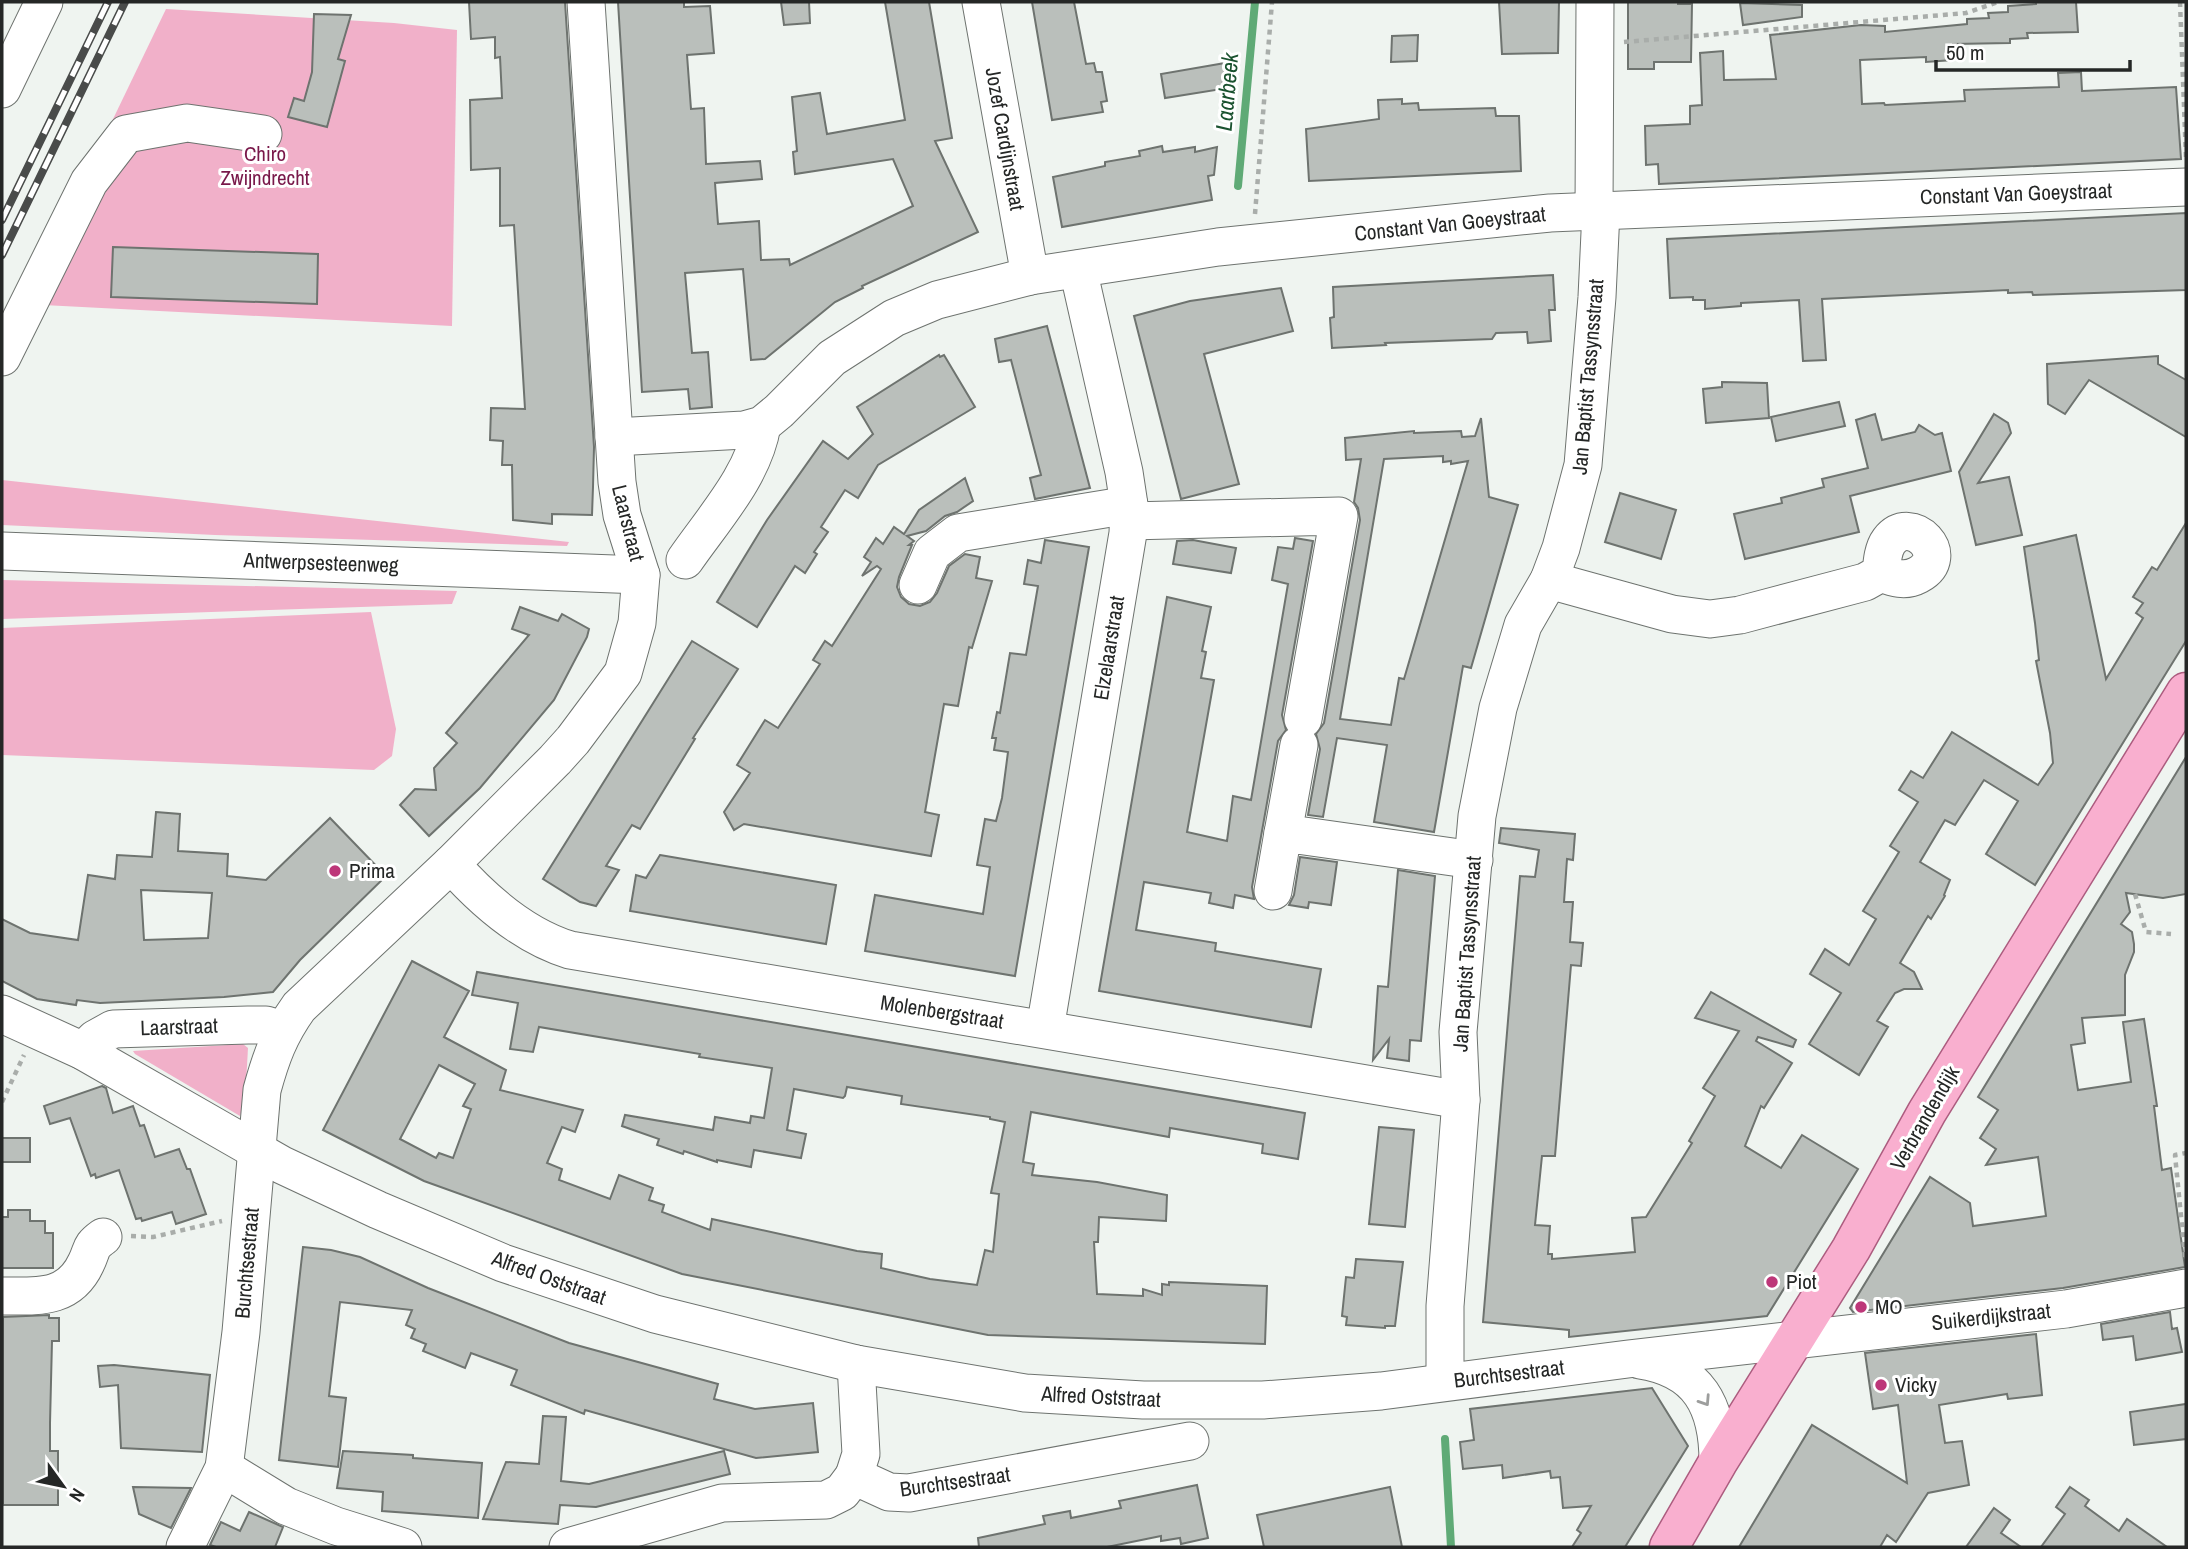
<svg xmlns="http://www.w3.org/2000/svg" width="2188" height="1549" font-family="'Archivo Narrow',sans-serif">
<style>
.green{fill:#f1b0c9}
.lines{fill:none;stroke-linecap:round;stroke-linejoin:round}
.stream{stroke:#5faa76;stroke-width:8}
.building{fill:#babfbb;stroke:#6e736f;stroke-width:2;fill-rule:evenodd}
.minor-casing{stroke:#6e736f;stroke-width:39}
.major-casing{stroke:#ac5c7f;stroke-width:41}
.path{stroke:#a9adaa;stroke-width:4.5;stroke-dasharray:5 5;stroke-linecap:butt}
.minor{stroke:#fff;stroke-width:37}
.major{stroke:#f9afcf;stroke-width:38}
.rail-casing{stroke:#494b4a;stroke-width:8}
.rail{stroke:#fff;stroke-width:5;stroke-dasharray:16;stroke-linecap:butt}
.oneway{stroke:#9d9e9d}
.poi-dot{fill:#bd3779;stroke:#fff;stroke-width:2.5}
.labels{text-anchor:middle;stroke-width:6;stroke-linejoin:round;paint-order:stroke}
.street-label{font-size:21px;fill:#252726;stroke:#fff}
.park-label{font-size:21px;fill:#79184a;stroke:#fff}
.poi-label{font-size:21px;fill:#252726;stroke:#fff;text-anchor:start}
.water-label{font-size:23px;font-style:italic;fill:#1a522f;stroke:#fff}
</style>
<rect width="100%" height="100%" fill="#eff4f0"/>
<!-- green -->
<g class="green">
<path d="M166 9 394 23 457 30 452 326 24 304Z"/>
<path d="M2 480 569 542 567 546 215 535 2 525Z"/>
<path d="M2 580 457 591 452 604 2 619Z"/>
<path d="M371 612 396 729 392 756 374 770 2 755V628Z"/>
<path d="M243 1044 248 1048 245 1101 240 1116 135 1054 133 1051Z"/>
</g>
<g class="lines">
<!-- stream -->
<g class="stream">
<path d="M1238 186 1255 2"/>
<path d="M1445 1439 1451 1547"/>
</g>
</g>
<!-- building -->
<g class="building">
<path d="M469 2H565L594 447 593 487 592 515 552 514V524L513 520 512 465H502L503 441 490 440 491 408 525 409 514 225 500 226V168L471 170 470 100 502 98 500 57 495 58V37L471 39Z"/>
<path d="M618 2H684V7L710 6 714 53 687 55 691 109 704 108 706 164 760 161 762 179 715 183 718 224 759 221 761 260 789 259 790 265 913 206 893 159 795 174 793 152 797 151 792 97 820 93 827 134 905 120 885 2H929L952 138 935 141 978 232 862 286 863 288 835 302 765 359 751 360 743 269 685 273 692 353 708 352 712 407 690 409 688 389 642 392Z"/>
<path d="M781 2H809L810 23 784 25Z"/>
<path d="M1032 2H1074L1086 64 1094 63 1096 72H1102L1107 101 1101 102 1103 112 1052 120Z"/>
<path d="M1499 2H1559L1558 53 1502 54Z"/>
<path d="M1628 2H1678V4H1692L1691 62H1654V69H1628Z"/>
<path d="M2036 2H2076L2078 32 2027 33 2028 38 2010 39V43L1953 44V60L1926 62V57L1860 60 1862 104 1884 103 1885 105 1965 101 1964 90 2059 87 2058 73 2081 72 2082 91 2176 87 2181 159 1659 184 1658 164 1646 165 1645 126 1690 124V106L1702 105 1700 53 1723 51 1724 80 1776 79 1770 35 1861 25 1885 26V32L1967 24V19L1989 18 1988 13 2008 12V6L2036 4Z"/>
<path d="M1740 3 1802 5V17L1743 25Z"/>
<path d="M314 14 351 15 338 59 345 61 327 127 288 117 294 98 304 101 312 72Z"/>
<path d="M1418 35 1417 61 1391 62 1392 36Z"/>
<path d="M1225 63 1222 89 1165 98 1161 74Z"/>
<path d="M1402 99V104L1418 103 1419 110 1495 108 1496 116H1519L1521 171 1309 181 1306 129 1379 119 1378 100Z"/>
<path d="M1162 146 1163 152 1195 147V152L1217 147 1214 175 1208 176 1212 200 1062 227 1053 177 1105 166V162L1140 156 1139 151Z"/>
<path d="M2186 213V290L2033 295 2032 292 2008 293V290L1822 299 1826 360 1803 361 1799 300 1741 303V306L1705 309V300H1693V297L1670 298 1667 239Z"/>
<path d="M113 247 318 254 317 304 111 297Z"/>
<path d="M1553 275 1555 310H1549L1551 341 1528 343 1527 332 1496 333 1492 339 1385 343 1386 345 1332 348 1330 318 1334 317 1333 287Z"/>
<path d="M1281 288 1293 331 1204 354 1239 484 1181 499 1134 316 1190 301Z"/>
<path d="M1047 326 1090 488 1035 499 1030 478 1041 475 1011 360 999 362 995 339Z"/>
<path d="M939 355 940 357 944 355 975 407 878 465 858 498 845 490 821 527 828 532 814 552 817 554 805 573 795 566 757 627 717 602 767 520 823 441 848 459 873 434 857 407Z"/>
<path d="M2158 356V364L2186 380V437L2089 380 2065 414 2048 404 2047 364Z"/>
<path d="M1722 382 1767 383 1769 418 1706 423 1703 389 1722 387Z"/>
<path d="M1839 402 1845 426 1776 441 1771 417Z"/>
<path d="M1875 414 1882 440 1915 432 1919 425 1935 435 1942 433 1951 471 1850 496 1859 532 1745 559 1734 514 1782 503 1781 498 1824 487 1822 479 1868 468 1856 420Z"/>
<path d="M1994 414 2008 423 2011 433 1978 483 2009 477 2022 535 1976 545 1959 472Z"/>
<path d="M1481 418 1489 497 1518 505 1471 668 1463 666 1434 832 1374 822 1387 745 1337 738 1323 817 1308 815 1320 749 1316 734 1324 723 1360 520 1358 508 1354 502 1361 459 1346 460 1345 438 1414 431V433L1461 431 1462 437 1475 436ZM1443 456V462L1451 461V464L1468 461 1404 679 1399 678 1391 725 1340 719 1384 459Z"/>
<path d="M965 478 973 501 957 512 945 516 926 531 907 536 914 541 909 545H912L899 577 897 587 901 597 909 604 920 606 930 602 937 593 949 566 965 554 980 557 976 578 992 581 972 648 969 647 958 706 944 704 925 812 939 815 931 856 744 824 734 830 724 812 750 773 737 765 765 720 778 728 820 664 813 660 825 641 832 646 881 569 877 566 862 576 871 562 864 557 876 538 883 544 894 527 904 534 919 510Z"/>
<path d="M1620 493 1676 510 1661 559 1605 542Z"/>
<path d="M2186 523V641L2035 885 1986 854 2018 801 1984 780 1955 825 1945 820 1920 862 1950 880 1944 895 1945 896 1931 919 1928 916 1900 963 1914 972 1922 989H1904L1895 993 1877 1021 1888 1027 1859 1075 1809 1044 1841 993 1810 974 1825 949 1849 965 1876 919 1863 911 1899 852 1890 846 1918 802 1899 790 1911 771 1923 778 1952 732 2038 785 2053 763 2050 733 2036 661 2039 660 2035 623 2024 547 2076 535 2106 679 2143 618 2136 613 2143 603 2133 597 2152 567 2157 570Z"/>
<path d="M1295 538 1313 541 1282 715 1286 730 1278 741 1252 887 1254 899 1235 895 1233 908 1209 903 1211 893 1144 882 1136 930 1216 943 1215 951 1321 969 1311 1027 1099 991 1167 597 1211 607 1202 651 1206 652 1201 678 1214 680 1187 832 1227 841 1233 796 1251 800 1288 584 1272 580 1278 547 1293 549Z"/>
<path d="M1045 540 1089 547 1015 976 865 951 875 895 983 914 990 867 977 865 985 819 996 821 1002 798 1008 752 994 750 996 738H992L997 712 1000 713 1010 653 1026 655 1038 586 1024 584 1028 560 1041 563Z"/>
<path d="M1193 540 1236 548 1231 573 1173 564 1177 541Z"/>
<path d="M520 607 558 621 562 614 589 629 587 637 554 700 480 788 429 836 400 805 415 789 436 790 434 768 457 743 446 733 529 635 512 629Z"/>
<path d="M692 641 738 669 693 738 695 739 640 829 632 825 606 866 619 870 596 906 580 902 543 879Z"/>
<path d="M2186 757V894L2163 898 2126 893 2130 912 2121 924 2132 932 2134 944V952L2125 975V1015L2082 1018 2085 1043 2071 1045 2078 1090 2131 1082 2123 1022 2144 1019 2157 1106H2154L2162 1170 2171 1168 2185 1267 2063 1288 1853 1312 1850 1308 1930 1177 1970 1203 1973 1226 2046 1216 2038 1157 1986 1165 1996 1149 1980 1138 1998 1110 1978 1097Z"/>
<path d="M156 812 180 814 178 851 228 854 227 876 266 880 330 818 386 876 300 960 273 992 224 997 100 1003 77 1000 76 1005 37 999 2 981V919L30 933 78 940 88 875 115 879 117 855 152 857ZM141 890 212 893 208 938 144 940Z"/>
<path d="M1501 828 1575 834 1573 860 1567 859 1564 902H1573L1570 942 1583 943 1581 966 1571 965 1555 1156H1542L1535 1225 1550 1226 1548 1254H1552V1259L1635 1252 1632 1218 1646 1217 1692 1143 1689 1141 1715 1096 1703 1088 1739 1031 1695 1018 1711 992 1796 1040 1793 1047 1758 1037 1756 1041 1792 1063 1764 1108 1761 1106 1745 1146 1781 1168 1802 1135 1858 1169 1767 1316 1569 1337V1330L1483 1322 1520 876 1535 877 1539 850 1499 843Z"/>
<path d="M660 855 836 885 826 944 630 911 636 875 646 878Z"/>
<path d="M1300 857 1337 862 1331 905 1309 902 1308 908 1289 905 1294 895Z"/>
<path d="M1398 870 1435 876 1421 1041 1410 1040 1409 1061 1387 1058 1389 1039 1373 1060 1378 986 1388 987Z"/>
<path d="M412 961 469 991 444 1037 506 1070 500 1090 583 1110 575 1132 562 1127 547 1163 562 1169 559 1180 610 1199 619 1175 653 1188 649 1200 664 1205 662 1212 710 1230 712 1219 857 1251 882 1254 881 1268 930 1279 977 1285 985 1250 993 1252 999 1194 991 1193 1005 1122 990 1119V1117L901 1104 902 1096 847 1087 845 1096 843 1098 794 1089 787 1130 806 1134 801 1158 754 1150 751 1167 717 1160V1162L684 1151 683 1154 657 1145 659 1139 622 1126 625 1115 713 1130 715 1117 750 1123 751 1116 764 1118 772 1068 699 1057 700 1054 539 1027 533 1052 510 1049 518 1003 472 995 477 972 1305 1113 1298 1159 1262 1153 1263 1144 1170 1128 1169 1137 1031 1112 1023 1162 1034 1164 1032 1175 1097 1182 1167 1195 1166 1221 1099 1217 1098 1242H1094L1097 1294 1143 1296V1289L1162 1295V1284L1169 1285V1282L1267 1286 1265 1344 988 1335 682 1274 424 1181 323 1130ZM439 1065 475 1084 463 1106 471 1109 453 1158 439 1153 436 1158 400 1139Z"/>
<path d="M102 1086 106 1088 113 1113 133 1106 140 1126 144 1125 155 1157 179 1149 187 1169H190L206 1214 176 1224 172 1212 142 1221 141 1218 136 1219 119 1170 96 1178 95 1174 91 1176 70 1118 50 1124 44 1106Z"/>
<path d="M1379 1127 1414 1130 1405 1227 1369 1224Z"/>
<rect x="2" y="1138" width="28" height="24"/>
<path d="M8 1210H30V1221H45V1233H53V1268H2V1217H8Z"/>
<path d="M303 1247 331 1250 360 1257 428 1288 569 1343 718 1384 714 1399 755 1409 813 1403 818 1452 756 1458 585 1410 584 1414 511 1385 517 1370 471 1353 465 1368 423 1351 426 1344 411 1338 415 1329 406 1325 412 1310 340 1302 329 1396 346 1398 338 1467 279 1460Z"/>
<path d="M1356 1259 1403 1262 1395 1326H1385V1328L1346 1325 1347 1317 1342 1316 1346 1277 1354 1278Z"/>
<path d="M2170 1312 2172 1329 2177 1328 2182 1352 2136 1360 2133 1336 2103 1340 2101 1324Z"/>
<path d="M49 1315V1318H59V1341H52L50 1423V1451H58V1505H3V1317Z"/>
<path d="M2036 1334 2042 1395 2008 1399 2007 1394 1939 1405 1945 1443 1962 1441 1969 1485 1928 1493 1896 1542 1887 1535 1880 1547H1739L1812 1425 1907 1483 1898 1405 1873 1409 1865 1353Z"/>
<path d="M114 1365 210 1375 202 1452 121 1448 118 1385 100 1387 98 1366Z"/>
<path d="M1652 1388 1688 1446 1625 1547H1572L1581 1533 1577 1530 1591 1506 1563 1508 1560 1477 1551 1478 1550 1471 1503 1478 1502 1465 1463 1469 1460 1442 1474 1440 1470 1409Z"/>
<path d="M2186 1404V1439L2134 1445 2130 1412Z"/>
<path d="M543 1416 566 1417 561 1481 589 1484 724 1451 730 1474 596 1507 560 1505 558 1524 483 1519 506 1462 539 1464Z"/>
<path d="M343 1451 413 1455V1458L482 1463 478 1518 382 1511 383 1492 337 1488Z"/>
<path d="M1197 1485 1208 1538 1181 1544 1180 1538 1161 1541V1536L1107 1547H979L978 1538 1045 1524 1043 1516 1070 1511 1071 1518 1121 1508 1119 1501Z"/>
<path d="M133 1487 191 1488 171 1528 139 1514Z"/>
<path d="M1390 1487 1402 1547H1264L1257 1515Z"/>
<path d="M2070 1487 2089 1500 2085 1506 2119 1531 2127 1519 2167 1547H2041L2065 1514 2056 1507Z"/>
<path d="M1994 1508 2010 1520 2001 1533 2021 1547H1966Z"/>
<path d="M249 1512 283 1527 275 1547H216L210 1545 221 1522 240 1531Z"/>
</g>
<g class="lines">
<defs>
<g id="minor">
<path d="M981 2 1030 276"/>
<path d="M2 89 44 2"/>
<path d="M1594 212 1595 2"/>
<path d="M2 357 89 182 126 134 187 123 263 134"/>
<path d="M614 437 744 430 762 425 779 411 832 358 894 318 937 300 1030 276 1218 247 1550 213 2186 187"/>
<path d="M1129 521 1339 516 1303 719"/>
<path d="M2 551 641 575"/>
<path d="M685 560C714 518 754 475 762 425"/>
<path d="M1549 580 1672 614 1710 619 1740 615 1865 582 1881 573C1882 562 1883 549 1889 541 1911 512 1954 556 1918 575 1905 582 1894 578 1881 573"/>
<path d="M918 585 932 553 958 533 1129 505"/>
<path d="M1283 833 1299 745"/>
<path d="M451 864C482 899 524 936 570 950L1461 1100"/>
<path d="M1273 891 1283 833 1474 860"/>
<path d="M2 1014 83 1051 282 1165 378 1210 503 1263 655 1314 856 1364 1025 1393 1143 1400H1263L1381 1391 1628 1359 2066 1309 2186 1288"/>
<path d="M1045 1029 1128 533 1129 505 1124 472 1078 269"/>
<path d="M83 1051 95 1039 113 1029 248 1025H266L283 1030"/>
<path d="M2 1296C37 1296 69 1300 86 1263 93 1249 89 1247 103 1237"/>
<path d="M1640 1360C1699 1369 1718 1406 1718 1462"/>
<path d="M1445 1382V1306L1461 1100 1458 1032 1477 816 1498 708 1523 625 1549 580 1561 548 1583 465 1597 297 1601 211"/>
<path d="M224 1468 286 1506 336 1526 403 1547"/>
<path d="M854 1476 861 1454 856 1364"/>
<path d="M185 1547 224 1468 241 1332 262 1090C271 1057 279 1035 299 1007L451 864 555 760 573 740 623 673 637 623 641 575 622 515 617 482 586 2"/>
<path d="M568 1547 722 1503 826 1500 842 1492 854 1476 889 1492 909 1493 1190 1441"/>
</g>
<path id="major" d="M1669 1547 1718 1462 1851 1249 1927 1112 2186 692"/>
</defs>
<!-- minor casing -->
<use href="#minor" class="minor-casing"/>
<!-- major casing -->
<use href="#major" class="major-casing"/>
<!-- path -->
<g class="path">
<path d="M2180 2 2186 158"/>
<path d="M1624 42 1966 13 1998 2"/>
<path d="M1255 214 1272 2"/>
<path d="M2135 894 2146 932 2171 934"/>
<path d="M2 1102 24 1055"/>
<path d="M131 1236 153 1237 222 1221"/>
<path d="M2185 1257 2175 1155 2186 1153"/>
</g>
<!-- minor -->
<use href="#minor" class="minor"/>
<!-- major -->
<use href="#major" class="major"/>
<defs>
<g id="rail">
<path d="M2 220 108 2"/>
<path d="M2 255 125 2"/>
</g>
</defs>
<!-- rail casing -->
<use href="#rail" class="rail-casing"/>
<!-- rail -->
<use href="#rail" class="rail"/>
</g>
<!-- one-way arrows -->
<defs><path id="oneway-chevron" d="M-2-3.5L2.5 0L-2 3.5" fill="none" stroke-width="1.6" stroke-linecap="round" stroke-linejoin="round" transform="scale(1.75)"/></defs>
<use class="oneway" href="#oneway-chevron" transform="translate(1705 1401) rotate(57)"/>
<!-- markers -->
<g class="poi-dot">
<circle cx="335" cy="871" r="7"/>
<circle cx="1772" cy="1282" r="7"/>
<circle cx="1861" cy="1307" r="7"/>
<circle cx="1881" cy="1385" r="7"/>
</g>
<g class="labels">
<!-- street labels -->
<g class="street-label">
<text transform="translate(1005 139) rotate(80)" y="7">Jozef Cardijnstraat</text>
<text transform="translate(2016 194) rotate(-2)" y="7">Constant Van Goeystraat</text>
<text transform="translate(1450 224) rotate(-6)" y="7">Constant Van Goeystraat</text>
<text transform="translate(1588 377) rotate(-85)" y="7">Jan Baptist Tassynsstraat</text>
<text transform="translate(628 523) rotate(76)" y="7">Laarstraat</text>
<text transform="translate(321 563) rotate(2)" y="7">Antwerpsesteenweg</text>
<text transform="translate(1109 648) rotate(-81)" y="7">Elzelaarstraat</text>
<text transform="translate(1467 954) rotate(-86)" y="7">Jan Baptist Tassynsstraat</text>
<text transform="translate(942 1012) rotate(9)" y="7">Molenbergstraat</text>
<text transform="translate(179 1027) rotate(-2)" y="7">Laarstraat</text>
<text transform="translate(1925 1118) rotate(-60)" y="7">Verbrandendijk</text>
<text transform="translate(247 1263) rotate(-85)" y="7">Burchtsestraat</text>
<text transform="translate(549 1278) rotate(20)" y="7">Alfred Oststraat</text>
<text transform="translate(1991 1317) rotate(-6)" y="7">Suikerdijkstraat</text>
<text transform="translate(1509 1374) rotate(-7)" y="7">Burchtsestraat</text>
<text transform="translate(1101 1397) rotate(3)" y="7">Alfred Oststraat</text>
<text transform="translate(955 1482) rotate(-8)" y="7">Burchtsestraat</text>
</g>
<!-- park labels -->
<g class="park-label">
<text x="265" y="161">Chiro<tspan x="265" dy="24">Zwijndrecht</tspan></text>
</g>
<!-- poi labels -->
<g class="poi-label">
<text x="349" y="878">Prima</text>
<text x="1786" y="1289">Piot</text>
<text x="1875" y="1314">MO</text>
<text x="1895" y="1392">Vicky</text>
</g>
<!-- water labels -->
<g class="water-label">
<text transform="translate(1227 92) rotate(-85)" y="8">Laarbeek</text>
</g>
</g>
<!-- border -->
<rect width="2188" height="1549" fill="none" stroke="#252726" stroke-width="7"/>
<!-- north arrow -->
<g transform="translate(63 1486) rotate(123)" stroke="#ffffff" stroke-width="5" paint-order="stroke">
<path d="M0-5L12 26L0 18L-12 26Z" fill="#252726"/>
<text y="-10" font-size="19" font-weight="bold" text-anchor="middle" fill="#252726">N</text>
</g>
<!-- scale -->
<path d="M1936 60v10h194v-10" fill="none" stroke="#252726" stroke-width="3.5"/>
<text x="1946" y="60" font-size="21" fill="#252726" stroke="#ffffff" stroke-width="5" paint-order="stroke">50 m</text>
</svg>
